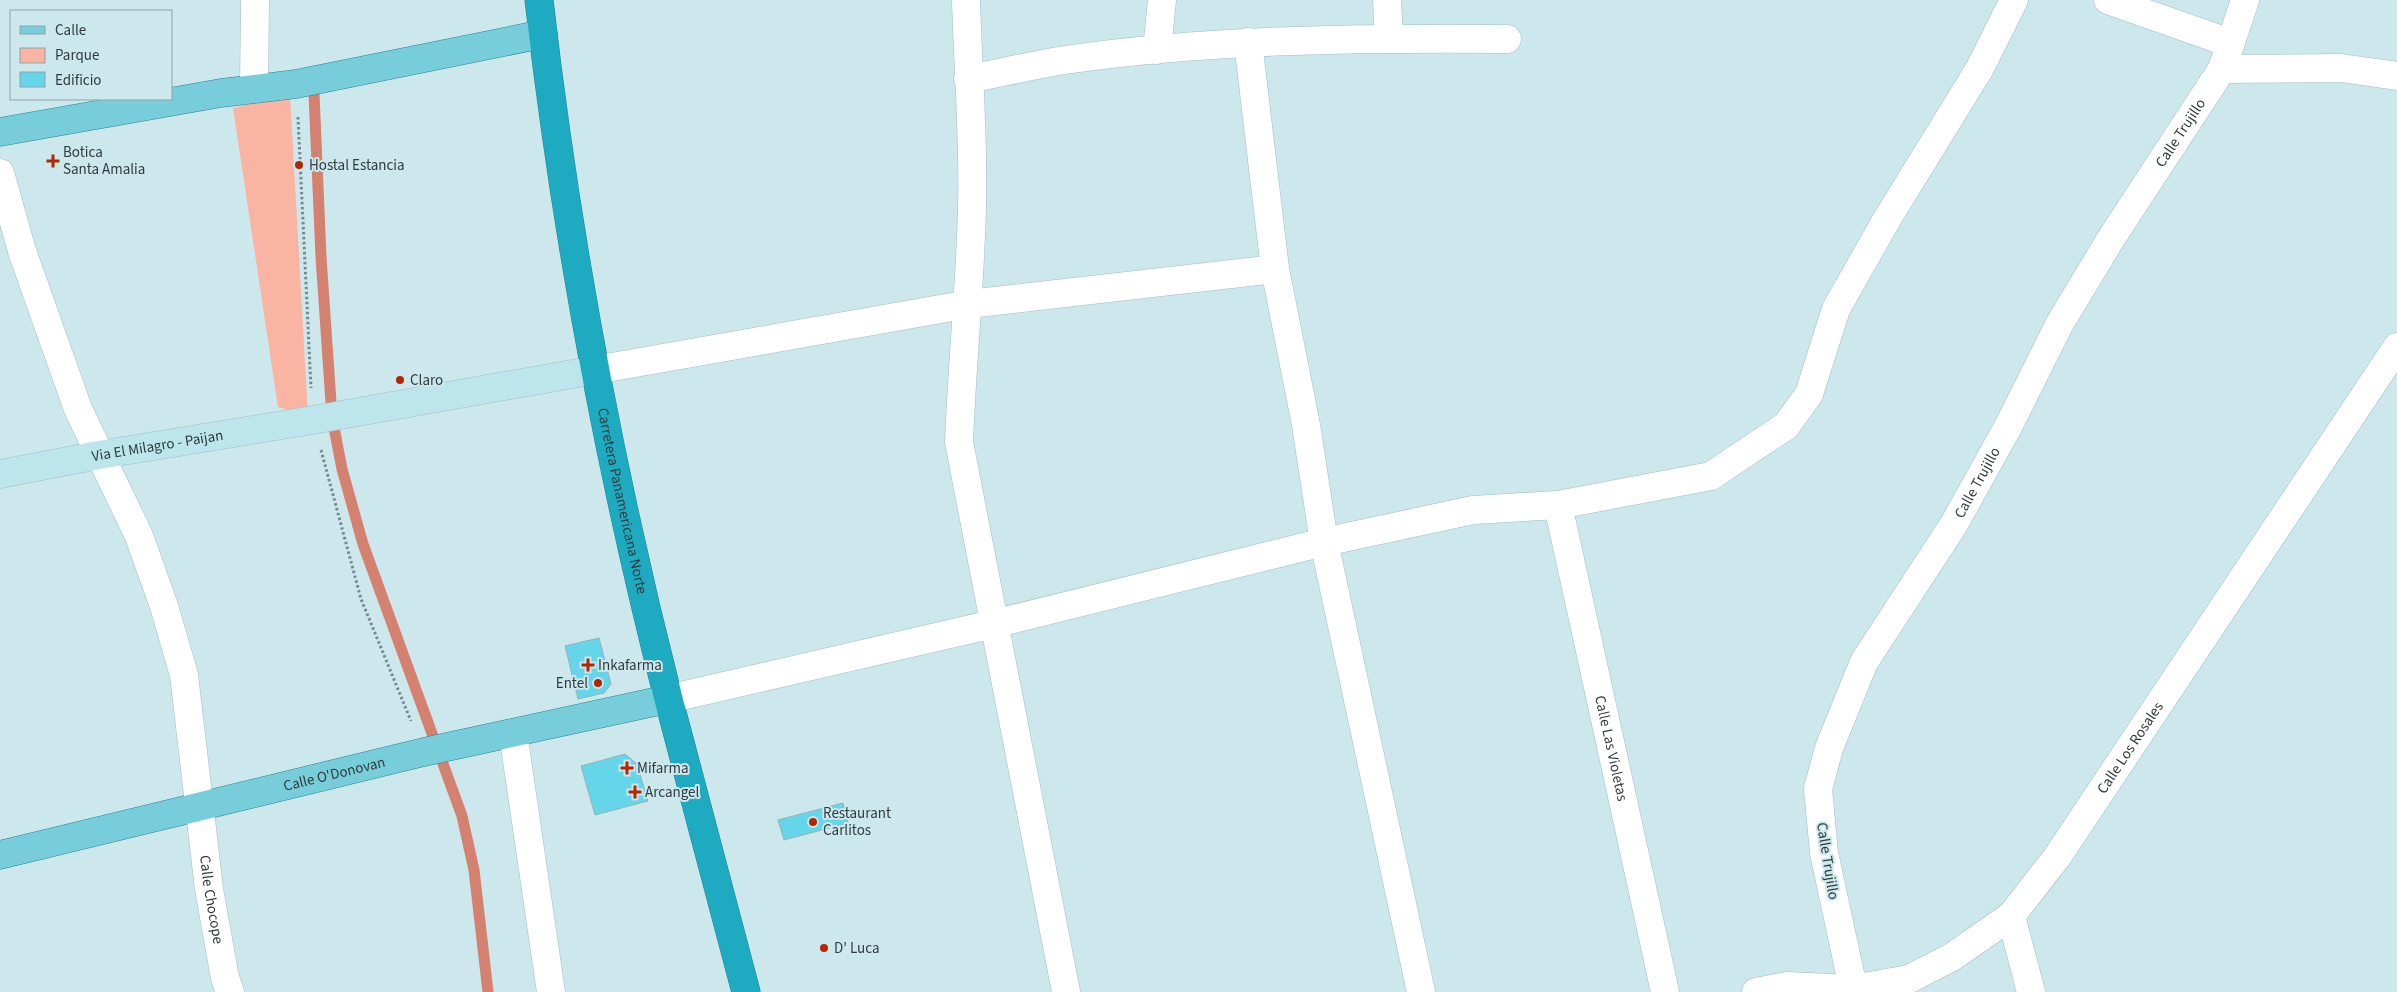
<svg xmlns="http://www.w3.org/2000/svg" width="2397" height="992" font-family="'Source Sans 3',sans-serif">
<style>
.green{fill:#f9b4a4}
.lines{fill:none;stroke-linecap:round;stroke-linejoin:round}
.stream{stroke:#d4826f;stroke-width:11}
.building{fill:#65d5ea;stroke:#97b1b7}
.street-casing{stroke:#a2bcc2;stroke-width:29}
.secondary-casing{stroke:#a2bcc2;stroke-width:29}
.primary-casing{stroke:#248493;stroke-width:29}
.highway-casing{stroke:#248493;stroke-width:29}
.path{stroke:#76898c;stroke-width:3;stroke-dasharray:2.5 2.5;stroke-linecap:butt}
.street{stroke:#fff;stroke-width:28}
.secondary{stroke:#bce6ec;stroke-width:28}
.primary{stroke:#78cdda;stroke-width:28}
.highway{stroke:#1eabc1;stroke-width:28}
.poi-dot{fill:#b22602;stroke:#cce8ed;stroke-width:2}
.labels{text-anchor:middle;stroke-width:4;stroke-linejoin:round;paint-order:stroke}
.street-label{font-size:15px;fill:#303b3d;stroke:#cce8ed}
.poi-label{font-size:15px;fill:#303b3d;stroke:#cce8ed;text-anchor:start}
</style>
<rect width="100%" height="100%" fill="#cce8ed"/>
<!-- green -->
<path class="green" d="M290 95 308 416 278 407 233 108Z"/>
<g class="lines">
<!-- stream -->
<path class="stream" d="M314 94 321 257 332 417 342 469 363 544 462 816 474 870 488 992"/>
</g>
<!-- building -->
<g class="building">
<path d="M599 638 611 684 604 693 578 699 565 646Z"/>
<path d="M625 754 637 764 648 801 595 815 581 766Z"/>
<path d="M843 803 848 823 784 840 778 820Z"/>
</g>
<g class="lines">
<defs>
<g id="street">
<path d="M966 0C968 69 974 139 972 208 970 287 962 364 959 442L1066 992"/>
<path d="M1387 0 1389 38"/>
<path d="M2108 0 2230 43"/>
<path d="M1248 42 1275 269 1306 425 1324 542 1421 992"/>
<path d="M1157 50 1162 0"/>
<path d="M2222 69 2341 68 2397 76"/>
<path d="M968 79C1000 73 1033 65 1065 60 1211 39 1359 38 1507 39"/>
<path d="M254 89 255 0"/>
<path id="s1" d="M0 173 22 251 78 409 139 536 164 606 184 675 209 889 225 978 230 992"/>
<path d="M595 370 969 304 1275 269"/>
<path id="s2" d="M1558 505 1665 992"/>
<path d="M668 699 993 624 1324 542 1473 510 1558 505 1711 476 1786 426 1809 394 1836 309 1887 219 1980 68 2014 0"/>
<path d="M513 733 551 992"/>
<path d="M2011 916 2031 992"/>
<path id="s3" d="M1756 992 1787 986 1853 989 1909 979 1952 957 2011 916 2057 857 2397 347"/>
<path id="s4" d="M1854 992 1824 853 1818 789 1829 748 1864 662 1954 524 2009 425 2060 323 2112 237 2222 69 2245 0"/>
</g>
<g id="secondary">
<path id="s5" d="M0 474 99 455 313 420 595 370"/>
</g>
<g id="primary">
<path d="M0 132 221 93 296 84 543 34"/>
<path id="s6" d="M0 855 424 752 668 699"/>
</g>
<g id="highway">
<path id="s7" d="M539 0C566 236 610 471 669 701 694 798 721 895 746 992"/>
</g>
</defs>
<!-- street casing -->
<use href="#street" class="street-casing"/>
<!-- secondary casing -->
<use href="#secondary" class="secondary-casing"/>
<!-- primary casing -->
<use href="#primary" class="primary-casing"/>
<!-- highway casing -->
<use href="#highway" class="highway-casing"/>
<!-- path -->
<g class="path">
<path d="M298 117 311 388"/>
<path d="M321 450 361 599 411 721"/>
</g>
<!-- street -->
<use href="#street" class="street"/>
<!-- secondary -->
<use href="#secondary" class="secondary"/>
<!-- primary -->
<use href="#primary" class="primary"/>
<!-- highway -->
<use href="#highway" class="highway"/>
</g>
<!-- markers -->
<g class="poi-dot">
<path d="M50.5 153.5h5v5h5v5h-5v5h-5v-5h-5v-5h5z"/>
<circle cx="299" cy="165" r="5"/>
<circle cx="400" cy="380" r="5"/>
<path d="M585.5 657.5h5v5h5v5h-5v5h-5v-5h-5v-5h5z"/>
<circle cx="598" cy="683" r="5"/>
<path d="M624.5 760.5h5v5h5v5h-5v5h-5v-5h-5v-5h5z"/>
<path d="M632.5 784.5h5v5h5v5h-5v5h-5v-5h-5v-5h5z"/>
<circle cx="813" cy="822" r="5"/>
<circle cx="824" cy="948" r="5"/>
</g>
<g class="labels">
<!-- street labels -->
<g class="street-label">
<text dy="5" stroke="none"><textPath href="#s4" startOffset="959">Calle Trujillo</textPath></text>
<text dy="5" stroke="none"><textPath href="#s5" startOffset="160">Via El Milagro - Paijan</textPath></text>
<text dy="5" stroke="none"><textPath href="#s4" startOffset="554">Calle Trujillo</textPath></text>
<text dy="5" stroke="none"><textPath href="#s7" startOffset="508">Carretera Panamericana Norte</textPath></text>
<text dy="5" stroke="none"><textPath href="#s2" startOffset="249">Calle Las Violetas</textPath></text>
<text dy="5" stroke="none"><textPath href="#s3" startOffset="481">Calle Los Rosales</textPath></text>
<text dy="5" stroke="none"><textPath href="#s6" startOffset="344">Calle O'Donovan</textPath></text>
<text transform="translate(1828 861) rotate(81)" y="5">Calle Trujillo</text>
<text dy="5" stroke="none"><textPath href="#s1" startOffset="762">Calle Chocope</textPath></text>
</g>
<!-- poi labels -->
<g class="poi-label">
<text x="63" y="157">Botica<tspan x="63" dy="17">Santa Amalia</tspan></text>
<text x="309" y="170">Hostal Estancia</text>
<text x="410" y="385">Claro</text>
<text x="598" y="670">Inkafarma</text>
<text x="588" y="688" text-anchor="end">Entel</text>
<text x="637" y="773">Mifarma</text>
<text x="645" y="797">Arcangel</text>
<text x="823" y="818">Restaurant<tspan x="823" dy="17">Carlitos</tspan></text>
<text x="834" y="953">D' Luca</text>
</g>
</g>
<!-- legend -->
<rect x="10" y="10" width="162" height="90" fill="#cce8ed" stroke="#8ea3a7"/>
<rect x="20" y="26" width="25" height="8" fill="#78cdda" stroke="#8ea3a7"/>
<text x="55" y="35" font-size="15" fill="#303b3d">Calle</text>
<rect x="20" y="48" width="25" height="15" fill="#f9b4a4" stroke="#8ea3a7"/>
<text x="55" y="60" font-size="15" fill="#303b3d">Parque</text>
<rect x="20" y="72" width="25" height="15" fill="#65d5ea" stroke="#8ea3a7"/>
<text x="55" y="85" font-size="15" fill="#303b3d">Edificio</text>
</svg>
